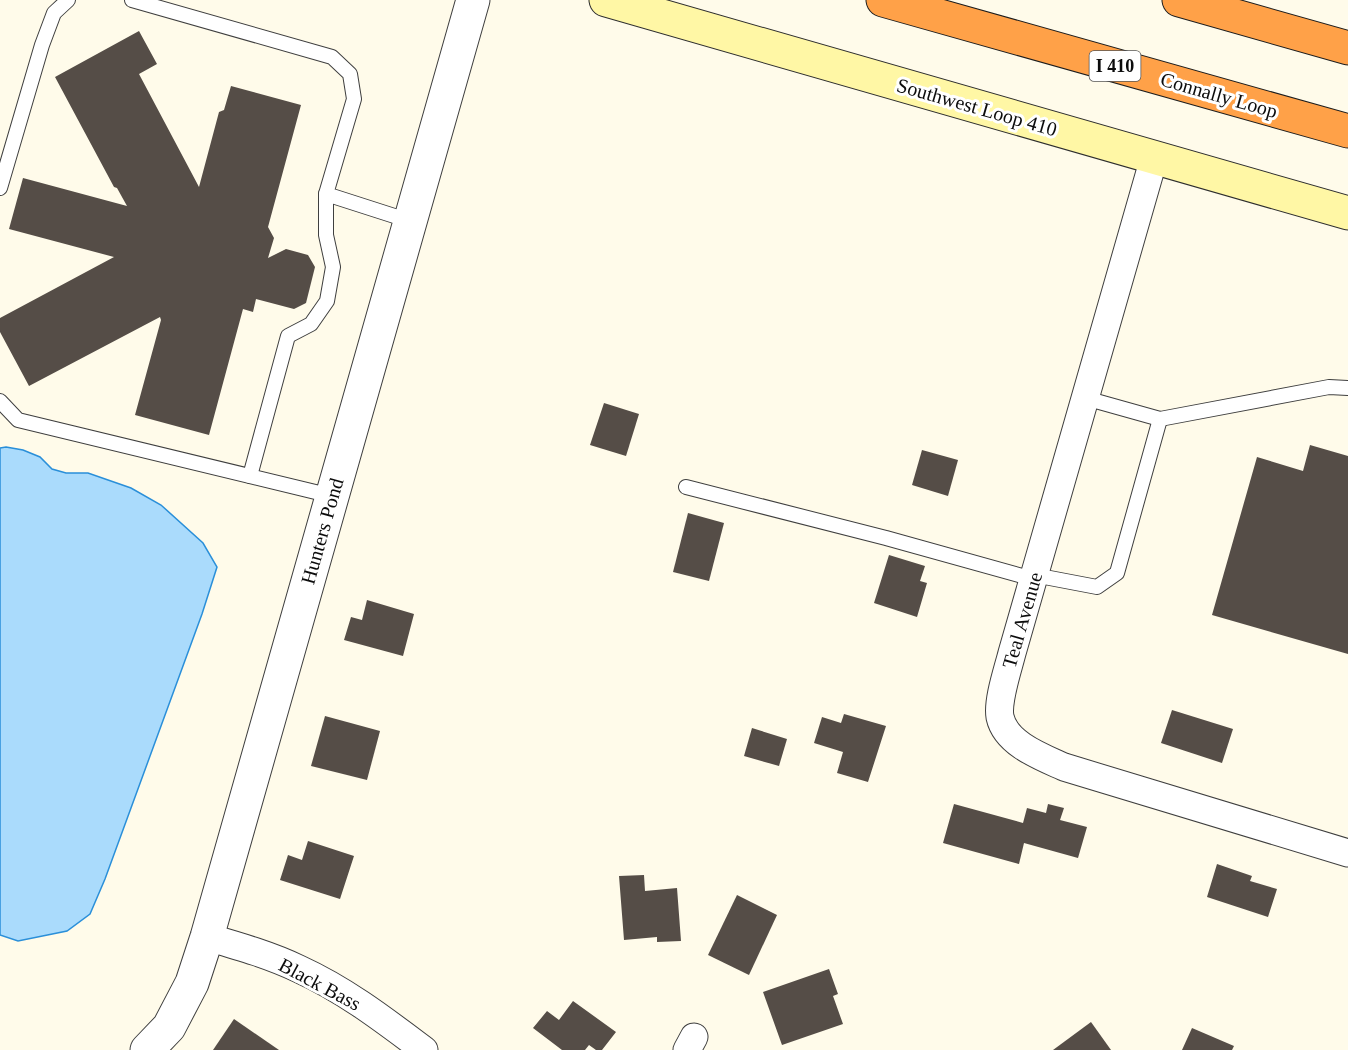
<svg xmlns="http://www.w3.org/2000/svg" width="1348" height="1050" font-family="'Times New Roman',serif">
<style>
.water{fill:#aadbfc;stroke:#2a8fd9;stroke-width:1.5}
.building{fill:#554d47}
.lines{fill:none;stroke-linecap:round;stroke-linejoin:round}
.service-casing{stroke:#3f3f3f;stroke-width:16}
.minor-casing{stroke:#3f3f3f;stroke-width:29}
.tertiary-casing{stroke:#3f3f3f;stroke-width:35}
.secondary-casing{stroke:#2e2e2e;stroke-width:35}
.motorway-casing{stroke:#1d1d1d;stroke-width:35}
.service{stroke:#fff;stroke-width:14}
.minor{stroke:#fff;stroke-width:27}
.tertiary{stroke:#fff;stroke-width:33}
.secondary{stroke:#fff7a5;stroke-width:33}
.motorway{stroke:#ffa148;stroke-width:33}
.labels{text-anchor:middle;stroke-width:6;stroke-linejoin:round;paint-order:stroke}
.shield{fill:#fff;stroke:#555;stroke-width:1.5}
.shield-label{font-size:18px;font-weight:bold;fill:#0c0c0c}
.street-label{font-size:20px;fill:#0c0c0c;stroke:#fff}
</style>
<rect width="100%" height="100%" fill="#fffbea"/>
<!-- water -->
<path class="water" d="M6 447 23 450 40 457 52 469 66 473H88L131 488 161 505 203 543 217 567 202 614 105 879 90 914 67 931 18 941 0 935V448Z"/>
<!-- building -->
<g class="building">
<path d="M139 31 157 64 139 74 199 187 219 112 224 110 231 86 301 105 268 227 274 238 268 258 286 249 308 255 315 267 306 303 294 309 256 299 253 312 243 309 209 435 135 415 161 320 160 317 29 386 0 332V318L114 257 9 229 23 178 127 206 117 188 114 187 55 77Z"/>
<path d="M604 403 639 414 626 456 590 445Z"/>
<path d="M1310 445 1348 456V654L1212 615 1257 457 1303 471Z"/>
<path d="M922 450 958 460 948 496 912 485Z"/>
<path d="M688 513 724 523 709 581 673 572Z"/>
<path d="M889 555 925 566 920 581 927 583 917 617 874 603Z"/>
<path d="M367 600 414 614 403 656 344 640 351 617 362 620Z"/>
<path d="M1172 710 1233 729 1222 763 1161 743Z"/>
<path d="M844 714 886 726 868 782 837 773 843 752 814 743 822 717 841 723Z"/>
<path d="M325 716 380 731 367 780 311 766Z"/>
<path d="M752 728 787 739 779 766 744 756Z"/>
<path d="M954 804 1023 823 1027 808 1046 813 1048 804 1064 808 1060 820 1087 827 1078 858 1024 843 1019 864 943 843Z"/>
<path d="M308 841 354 856 340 899 280 880 288 855 302 860Z"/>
<path d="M1217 864 1252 876 1250 881 1277 889 1268 917 1207 897Z"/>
<path d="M644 875 645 891 677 888 681 941 657 942V937L624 940 619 876Z"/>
<path d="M737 895 777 915 749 975 708 955Z"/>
<path d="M829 969 838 994 833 996 843 1024 782 1045 763 992Z"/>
<path d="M573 1001 616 1032 602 1050H596L589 1045 585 1050H562L533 1028 547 1011 559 1020Z"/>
<path d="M234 1019 279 1050H213Z"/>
<path d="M1091 1022 1111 1050H1053Z"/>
<path d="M1192 1028 1234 1046 1232 1050H1182Z"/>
</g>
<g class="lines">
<defs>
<g id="service">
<path d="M132 0 332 57 350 74 354 99 326 194 410 221"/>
<path d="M0 188 42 45 54 13 68 0"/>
<path d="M1085 398 1160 419 1329 387 1348 388"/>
<path d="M0 401 18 420 332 496"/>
<path d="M250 476 288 336 311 324 327 301 333 267 326 235V194"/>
<path d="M686 487 886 538 1033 579"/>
<path d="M1034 575 1097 587 1117 573 1160 419"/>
</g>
<g id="minor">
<path d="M1154 158 1012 653C1008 669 997 701 1000 717 1006 744 1042 757 1064 767L1348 853"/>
<path d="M207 937C238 946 270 955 299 969 345 990 384 1020 424 1050"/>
<path d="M687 1050 694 1037"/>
</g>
<path id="tertiary" d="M147 1050 169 1027 192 983 207 937 473 0"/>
<path id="secondary" d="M606 0 1348 213"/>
<g id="motorway">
<path d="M883 0 1348 131"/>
<path d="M1179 0 1348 48"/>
</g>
</defs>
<!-- service casing -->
<use href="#service" class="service-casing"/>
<!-- minor casing -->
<use href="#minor" class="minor-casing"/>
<!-- tertiary casing -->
<use href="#tertiary" class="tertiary-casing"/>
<!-- secondary casing -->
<use href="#secondary" class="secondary-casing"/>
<!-- motorway casing -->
<use href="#motorway" class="motorway-casing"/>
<!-- service -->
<use href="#service" class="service"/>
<!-- minor -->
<use href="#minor" class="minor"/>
<!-- tertiary -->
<use href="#tertiary" class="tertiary"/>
<!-- secondary -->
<use href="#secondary" class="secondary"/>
<!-- motorway -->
<use href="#motorway" class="motorway"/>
</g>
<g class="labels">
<!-- shield labels -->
<rect class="shield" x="1089.5" y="51" width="51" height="30" rx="4.5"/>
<g class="shield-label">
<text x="1115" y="72">I 410</text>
</g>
<!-- street labels -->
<g class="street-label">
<text transform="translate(1219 95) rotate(16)" y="7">Connally Loop</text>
<text transform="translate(977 107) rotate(16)" y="7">Southwest Loop 410</text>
<text transform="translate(322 531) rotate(-74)" y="7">Hunters Pond</text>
<text transform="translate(1022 620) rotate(-74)" y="7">Teal Avenue</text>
<text transform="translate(320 984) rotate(28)" y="7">Black Bass</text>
</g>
</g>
</svg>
